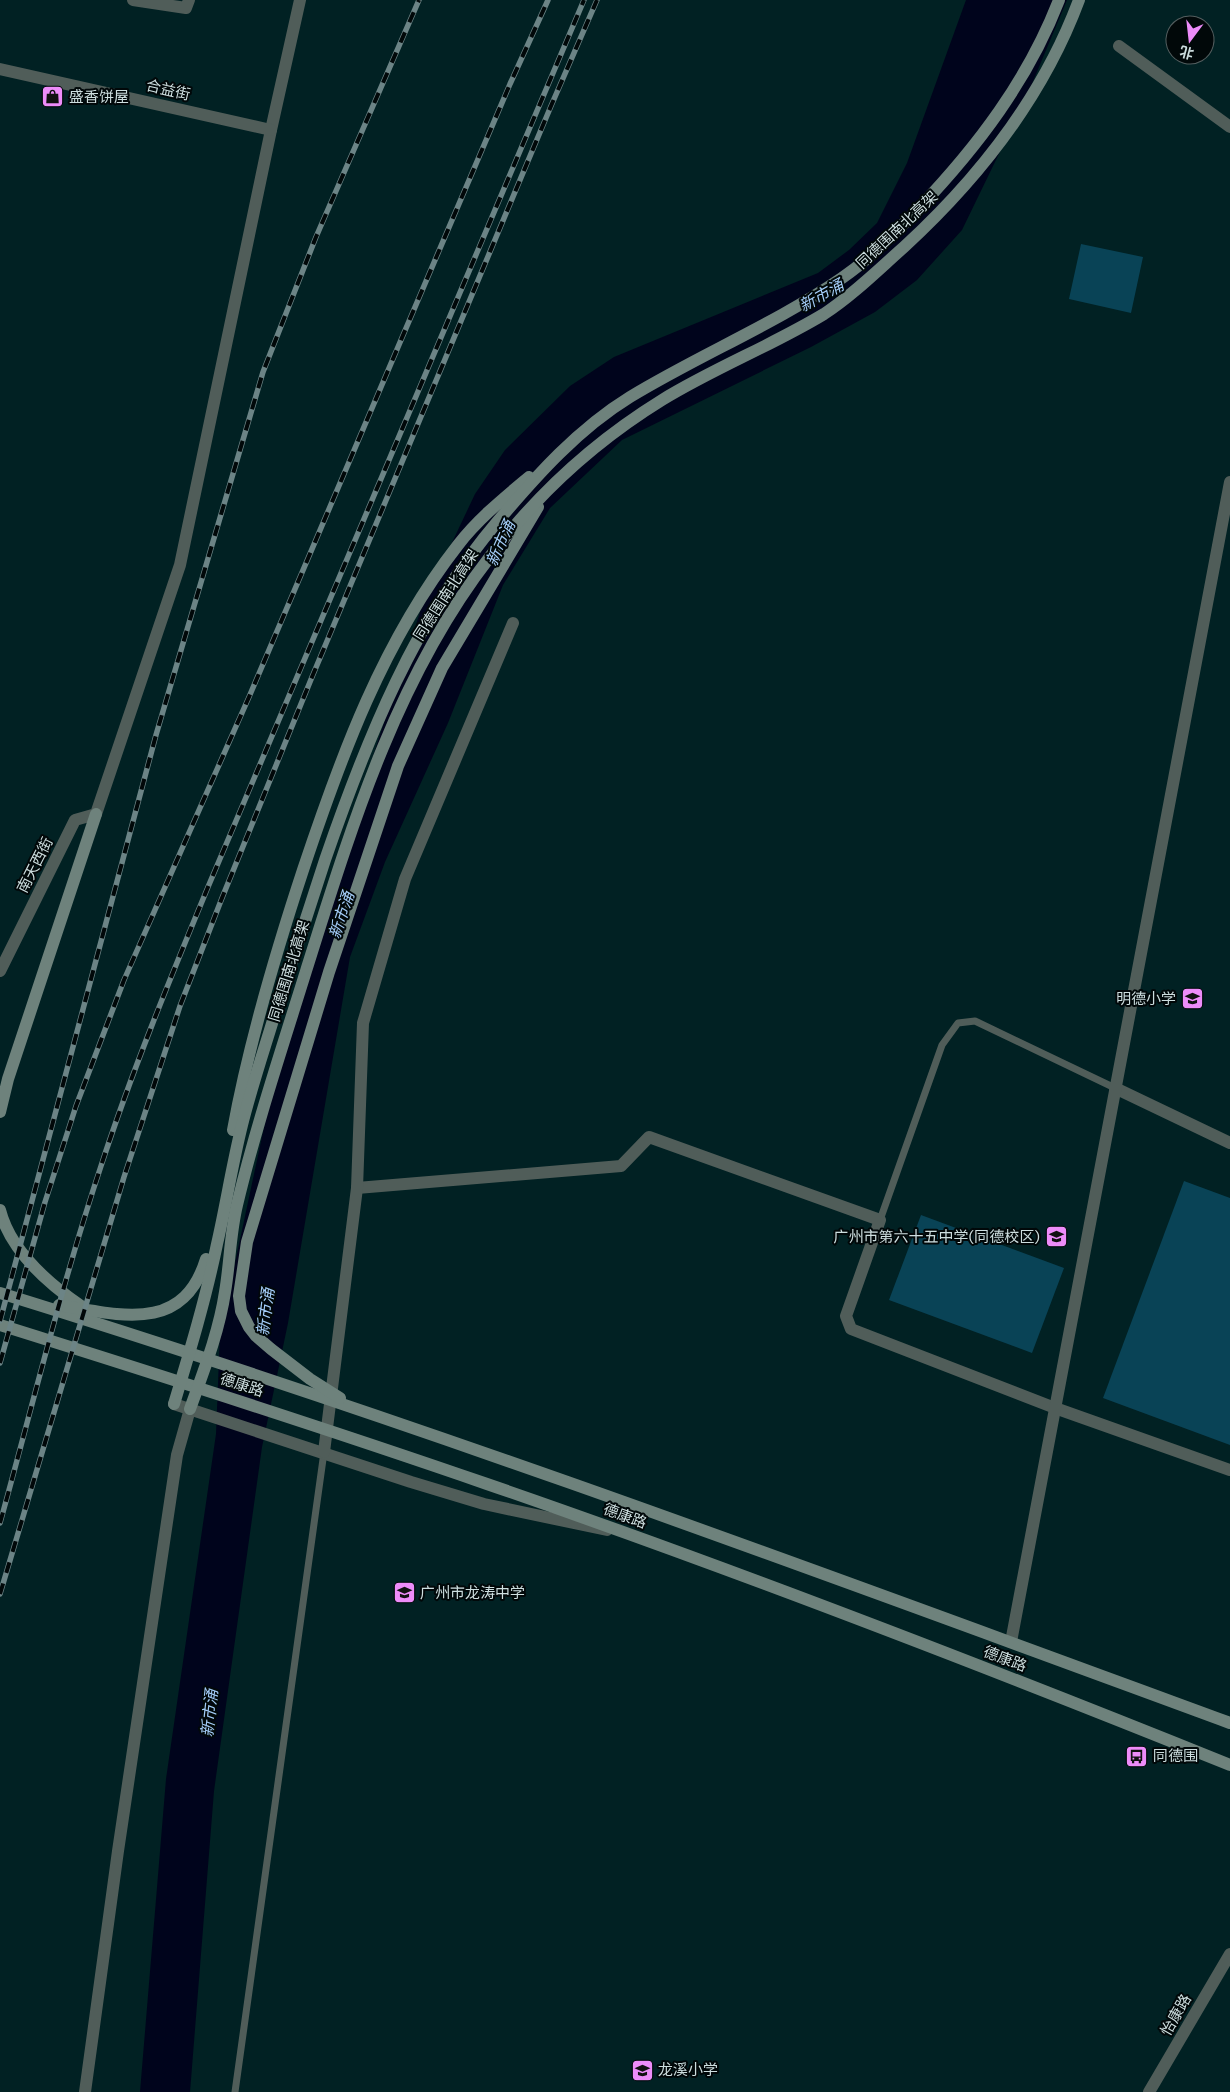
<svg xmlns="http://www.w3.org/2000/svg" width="1230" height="2092" font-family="Commissioner,'Noto Sans SC',sans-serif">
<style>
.water{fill:#00041c}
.building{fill:#094356}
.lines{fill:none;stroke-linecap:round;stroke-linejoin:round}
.service{stroke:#505d59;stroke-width:7}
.minor{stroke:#505d59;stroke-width:12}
.tertiary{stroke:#505d59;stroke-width:12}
.secondary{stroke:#6e827c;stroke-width:12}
.rail-casing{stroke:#6c8486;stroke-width:5.5}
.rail{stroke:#010809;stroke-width:4;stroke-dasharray:11;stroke-linecap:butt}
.labels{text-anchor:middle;stroke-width:4;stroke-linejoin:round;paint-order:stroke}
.street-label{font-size:15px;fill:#cddedf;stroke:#010809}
.poi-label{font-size:15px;fill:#cddedf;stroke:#010809;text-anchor:start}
.water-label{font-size:16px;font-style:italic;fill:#a3ccf7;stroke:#010809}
</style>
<rect width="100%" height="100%" fill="#012123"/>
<!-- water -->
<path class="water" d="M966 0H1067L1026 98 962 230 917 280 875 312 811 347 622 440 550 508 503 585 448 723 385 862 350 957 288 1323 262 1447 214 1791 190 2092H140L166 1779 216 1434 220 1333 287 1020 422 606 475 494 505 450 570 386 614 357 818 273 849 250 877 223 907 163Z"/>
<!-- building -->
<g class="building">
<path d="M1081 244 1143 257 1131 313 1069 299Z"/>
<path d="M1184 1181 1230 1198V1445L1103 1398Z"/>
<path d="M921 1215 1064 1268 1032 1353 889 1300Z"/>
</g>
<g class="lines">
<!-- service -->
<g class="service">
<path d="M880 1220 942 1045 958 1023 975 1021 1115 1088"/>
<path d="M235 2092 324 1452"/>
</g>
<!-- minor -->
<g class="minor">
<path d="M133 0 186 8 189 0"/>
<path d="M0 971 75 820 96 814 180 565 271 130 300 0"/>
<path d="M1115 1088 1230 1143"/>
<path d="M357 1188 621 1166 649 1137 880 1220 846 1316 851 1329 1055 1408 1230 1470"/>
<path d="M174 1404 411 1482 484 1504 607 1530"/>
<path d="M324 1452 357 1188 363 1023 405 879 513 623"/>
<path d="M1011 1642 1230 482"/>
<path d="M1149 2092 1230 1954"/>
</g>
<!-- tertiary -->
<g class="tertiary">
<path d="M1119 46 1230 127"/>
<path d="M0 69 271 130"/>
<path d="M85 2092 118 1851 177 1455 190 1409"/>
</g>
<!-- secondary -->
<g class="secondary">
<path d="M0 1112 8 1079 96 814"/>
<path d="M233 1130C249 1042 275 955 303 870 341 756 383 641 458 545 478 519 504 498 529 477"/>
<path d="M0 1210C10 1250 49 1284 81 1306"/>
<path d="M0 1293C415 1421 822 1573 1230 1723"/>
<path d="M59 1305C120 1315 183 1334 206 1259"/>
<path d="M0 1325C163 1376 325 1428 487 1484 737 1570 984 1666 1230 1765"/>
<path d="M340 1398 310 1379 271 1349 256 1336 249 1327 241 1311 239 1296 247 1242 329 972 398 766 442 668 538 507"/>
<path d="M174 1404C190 1351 206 1298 217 1244 226 1205 232 1165 242 1125 251 1089 263 1053 274 1017 291 965 308 912 325 860 366 741 415 618 498 521 537 475 578 429 630 397 699 355 775 324 842 278 871 258 895 233 919 208 978 146 1028 80 1059 0"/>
<path d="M190 1409C204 1370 219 1332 225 1292 230 1263 230 1234 237 1205 256 1126 282 1048 306 971 351 828 396 678 489 558 537 494 594 442 662 400 714 368 771 346 824 314 853 295 878 270 904 247 979 178 1043 97 1079 0"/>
</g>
<defs>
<g id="rail">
<path d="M0 1321 156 735 263 372 316 237 419 0"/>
<path d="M0 1363 45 1202 76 1106 124 980 249 697 510 84 548 0"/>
<path d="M0 1523C33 1404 62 1283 101 1166 132 1071 170 979 208 887L584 0"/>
<path d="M0 1594 124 1177 180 1006 222 898 312 677 551 106 597 0"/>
</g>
</defs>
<!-- rail casing -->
<use href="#rail" class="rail-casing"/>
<!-- rail -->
<use href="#rail" class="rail"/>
</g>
<!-- icons -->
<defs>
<symbol id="shop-square" viewBox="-11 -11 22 22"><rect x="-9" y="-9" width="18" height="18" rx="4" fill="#ed8cf9" stroke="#010809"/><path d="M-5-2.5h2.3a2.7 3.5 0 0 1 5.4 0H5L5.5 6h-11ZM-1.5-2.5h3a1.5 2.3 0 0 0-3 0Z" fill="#111"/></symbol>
<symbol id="school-square" viewBox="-11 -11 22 22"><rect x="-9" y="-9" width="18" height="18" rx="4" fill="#ed8cf9" stroke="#010809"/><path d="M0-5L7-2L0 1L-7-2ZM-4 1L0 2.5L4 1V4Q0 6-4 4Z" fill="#111"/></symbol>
<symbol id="bus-square" viewBox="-11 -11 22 22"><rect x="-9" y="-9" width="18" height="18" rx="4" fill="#ed8cf9" stroke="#010809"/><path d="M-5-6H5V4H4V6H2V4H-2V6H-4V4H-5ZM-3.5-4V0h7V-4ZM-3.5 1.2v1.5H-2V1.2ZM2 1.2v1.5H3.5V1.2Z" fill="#111"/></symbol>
</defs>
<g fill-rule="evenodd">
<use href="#shop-square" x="40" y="84" width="25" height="25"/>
<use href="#school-square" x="1180" y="986" width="25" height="25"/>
<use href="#school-square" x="1044" y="1224" width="25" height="25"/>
<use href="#school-square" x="392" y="1580" width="25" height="25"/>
<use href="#bus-square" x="1124" y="1744" width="25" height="25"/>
<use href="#school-square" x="630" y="2058" width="25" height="25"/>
</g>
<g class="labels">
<!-- street labels -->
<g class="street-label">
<text transform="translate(168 90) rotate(13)" y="5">合益街</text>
<text transform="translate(897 230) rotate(-43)" y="5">同德围南北高架</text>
<text transform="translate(446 595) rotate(-57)" y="5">同德围南北高架</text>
<text transform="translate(35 865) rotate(-63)" y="5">南天西街</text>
<text transform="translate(289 971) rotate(-73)" y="5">同德围南北高架</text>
<text transform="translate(242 1385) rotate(18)" y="5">德康路</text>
<text transform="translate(625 1516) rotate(20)" y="5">德康路</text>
<text transform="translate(1005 1659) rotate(21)" y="5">德康路</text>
<text transform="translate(1176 2015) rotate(-60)" y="5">怡康路</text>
</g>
<!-- poi labels -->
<g class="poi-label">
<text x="69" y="102">盛香饼屋</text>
<text x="1176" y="1004" text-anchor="end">明德小学</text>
<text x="1040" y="1242" text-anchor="end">广州市第六十五中学(同德校区)</text>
<text x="420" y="1598">广州市龙涛中学</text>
<text x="1153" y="1761">同德围</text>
<text x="658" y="2075">龙溪小学</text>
</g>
<!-- water labels -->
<g class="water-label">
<text transform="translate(821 295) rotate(-29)" y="6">新市涌</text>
<text transform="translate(500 543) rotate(-66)" y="6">新市涌</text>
<text transform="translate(341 915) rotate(-72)" y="6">新市涌</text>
<text transform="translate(265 1312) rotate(-83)" y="6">新市涌</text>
<text transform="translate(209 1713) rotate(-84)" y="6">新市涌</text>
</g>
</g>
<!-- north arrow -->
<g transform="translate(1190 40) rotate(195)"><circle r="24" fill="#010809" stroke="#535e5f"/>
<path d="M0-4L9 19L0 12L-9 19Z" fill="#ed8cf9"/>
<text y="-8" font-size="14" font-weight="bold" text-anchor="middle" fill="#cddedf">北</text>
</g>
</svg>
